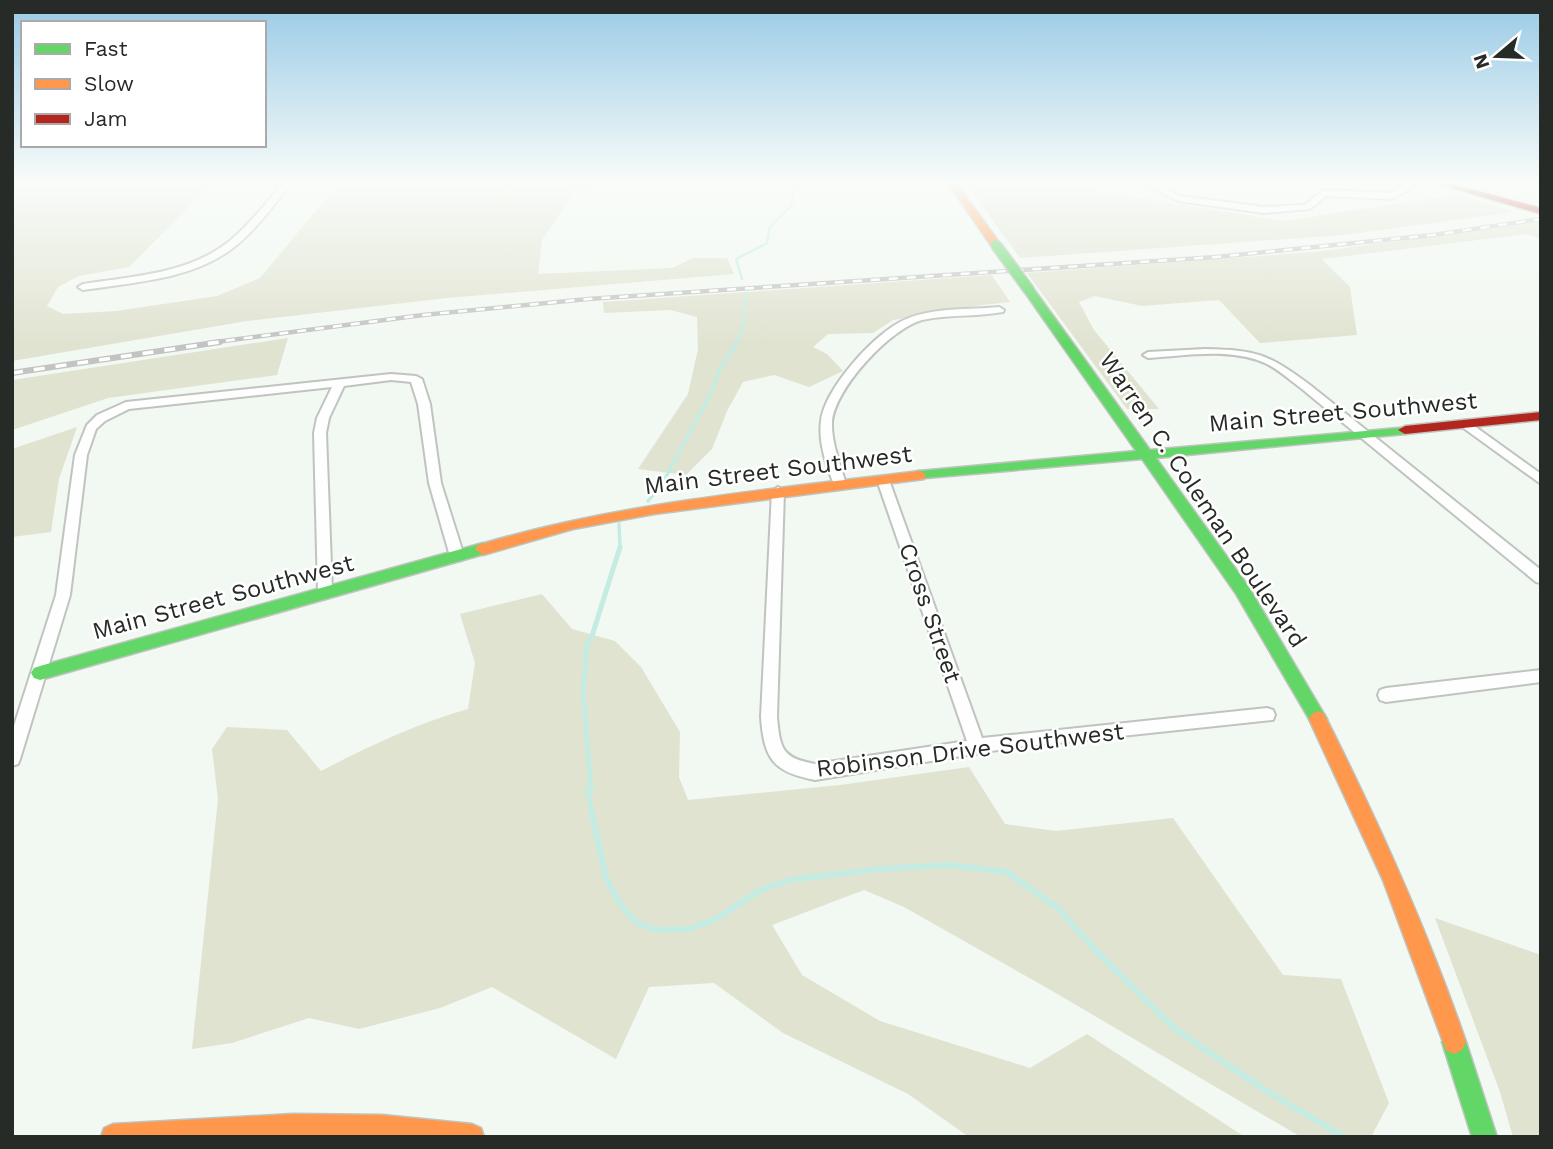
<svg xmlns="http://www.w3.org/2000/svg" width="1553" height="1149" font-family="'Work Sans',sans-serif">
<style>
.green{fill:#e0e3d0}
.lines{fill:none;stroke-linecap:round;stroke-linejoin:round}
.stream-far3{stroke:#c4ece3;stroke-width:2.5}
.stream-far2{stroke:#c4ece3;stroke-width:3.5}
.stream-far1{stroke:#c4ece3;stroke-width:5}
.stream{stroke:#c4ece3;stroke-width:6}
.street-casing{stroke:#bfc4bf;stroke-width:4}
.fast-casing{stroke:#bfc4bf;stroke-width:3}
.slow-casing{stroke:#bfc4bf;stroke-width:3}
.jam-casing{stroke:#bfc4bf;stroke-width:3}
.street{fill:#fdfefd;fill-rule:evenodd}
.fast{fill:#63d668;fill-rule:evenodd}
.slow{fill:#ff974d;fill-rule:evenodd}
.jam{fill:#b3261e;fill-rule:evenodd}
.rail-far1-casing{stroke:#c2c3c2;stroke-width:4.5}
.rail-casing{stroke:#c2c3c2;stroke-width:6}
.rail-far1{stroke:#fff;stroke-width:2.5;stroke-dasharray:9;stroke-linecap:butt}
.rail{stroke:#fff;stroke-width:3.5;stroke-dasharray:11;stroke-linecap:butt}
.fast-bridge-casing{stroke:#bfc4bf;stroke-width:13;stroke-linecap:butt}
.fast-bridge{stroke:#63d668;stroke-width:10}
.labels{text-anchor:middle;stroke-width:5;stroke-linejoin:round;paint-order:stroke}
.street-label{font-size:24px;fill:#272b27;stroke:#fff}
</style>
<rect width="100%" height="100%" fill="#f2f8f2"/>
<!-- green -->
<g class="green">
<path d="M12 183H213L129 267 79 276 58 287 47 306 63 314 116 311 217 296 260 278 339 183H595L592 190H576L542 240 538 274 672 268 693 258H727L734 274 447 298 247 321 12 361Z"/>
<path d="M966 183H1048L1284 221 1460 194 1514 212 1344 235 1020 258Z"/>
<path d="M1541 222V239L1528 234 1322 259 1350 287 1357 335 1260 343 1219 300 1142 306 1095 296 1079 302 1094 330 1159 409H1127L1027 273 1314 252Z"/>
<path d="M992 275 1010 302 965 307 893 320 873 333 828 334 813 347 827 354 843 371 809 387 774 375 743 382 727 411 712 449 686 475 638 469 688 394 698 349 697 317 670 310 604 313 603 302Z"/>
<path d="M288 338 277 375 108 398 12 430V380Z"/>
<path d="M77 427 59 479 51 532 12 537V449Z"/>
<path d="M542 594 572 629 615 641 641 667 680 732 679 777 688 800 840 785 969 767 1005 824 1056 831 1173 818 1283 975 1341 979 1389 1103 1371 1137H1301L1054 992 904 907 864 890 772 925 802 975 880 1021 1030 1068 1087 1034 1245 1137H969L908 1094 783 1033 714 983 649 987 616 1059 492 987 440 1008 359 1029 309 1018 232 1043 192 1049 218 799 212 749 227 727 287 730 321 771C369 746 416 724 468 709L475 663 460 614Z"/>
<path d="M1435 918 1541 955V1137H1513L1500 1092Z"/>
</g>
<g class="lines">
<!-- stream-far3 -->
<g class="stream-far3">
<path d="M742 279 736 259 767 243 770 227 791 206 796 183"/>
<path d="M737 343 744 325 746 294"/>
</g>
<!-- stream-far2 -->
<g class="stream-far2">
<path d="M648 501 662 484 710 395 719 371 737 342"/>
<path d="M619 524 620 548"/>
</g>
<!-- stream-far1 -->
<path class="stream-far1" d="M592 812 587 790H591L583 691 587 643 591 639 620 547"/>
<!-- stream -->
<path class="stream" d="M591 810 606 878 620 904 636 922 655 930 689 929 714 920 761 890 789 880 879 869 948 865 1007 872 1059 909 1095 950 1175 1029 1265 1090 1344 1137"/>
<defs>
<g id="street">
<path d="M283 183H291C274 205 256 230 233 248 191 280 134 282 83 290L78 287 83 284C134 276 191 274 232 239 251 223 267 202 283 183Z"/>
<path d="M1143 183H1153L1180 196 1264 207 1305 205 1324 190 1390 193 1410 183H1419L1392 199 1326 196 1310 209 1264 213 1178 201Z"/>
<path d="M999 307 1004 310 1003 312C976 317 948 314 922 320 890 329 835 388 832 422 831 443 841 465 846 485L840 489 836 488C827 470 818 441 821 421 825 388 875 333 904 320 933 307 968 310 999 307Z"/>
<path d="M1205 349C1257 350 1268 354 1310 385L1541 570V583L1536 582 1302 389C1291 381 1279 370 1267 364 1232 347 1185 356 1148 358L1143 355 1148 352Z"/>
<path d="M391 374 416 376 422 379 430 404 441 483 464 556 462 560 457 561 450 556 429 483 418 404 411 382 391 380 344 386 329 418 326 433 332 592 330 596H320L318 592 314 433 317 418 332 387 129 409 105 421 96 429 87 455 70 595 20 759 18 764 12 766V732L56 595 75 455 87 425 97 415 126 402Z"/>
<path d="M1466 420 1541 474V484L1462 427V421Z"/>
<path d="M883 476 889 480 982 738 1267 708 1273 710 1275 715 1273 720 1010 748 815 780C773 772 764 759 761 717L772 491 778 487 784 491 777 717C780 749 782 758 815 764L967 741 877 480Z"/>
<path d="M1541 670V682L1386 702 1380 700 1378 695 1380 690 1386 688Z"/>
</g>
<g id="fast">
<path d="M1029 287 1033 288 1150 450 1410 427V433L1405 434 1156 458 1248 586 1324 714 1327 719 1324 724 1318 727 1312 724 1236 594 1142 459 914 479 912 476 914 473 919 471 1136 451 1023 290Z"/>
<path d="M483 543 491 549 488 553 40 680 34 678 31 673 34 668 40 666Z"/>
<path d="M1454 1030 1462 1034 1466 1042 1497 1137H1472L1442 1042 1446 1034Z"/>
</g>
<g id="slow">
<path d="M948 183H956L1001 245 1000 247H992Z"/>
<path d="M919 471 924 473 926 476 924 479 654 514 573 529 483 555 475 549 478 545C621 502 770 490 919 471Z"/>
<path d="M1318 711 1324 714C1378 821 1427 929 1466 1042L1462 1050 1454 1054 1446 1050 1383 880 1309 719 1312 714Z"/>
<path d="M293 1114 382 1115 472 1124 481 1128 484 1137H101L104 1128 113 1124Z"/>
</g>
<g id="jam">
<path d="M1434 183H1448L1541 208V214Z"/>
<path d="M1541 412V420L1405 434 1398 430 1405 426Z"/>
</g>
</defs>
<!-- street casing -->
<use href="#street" class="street-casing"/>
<!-- fast casing -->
<use href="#fast" class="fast-casing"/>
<!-- slow casing -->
<use href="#slow" class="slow-casing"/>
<!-- jam casing -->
<use href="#jam" class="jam-casing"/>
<!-- street -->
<use href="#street" class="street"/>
<!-- fast -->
<use href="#fast" class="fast"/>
<!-- slow -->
<use href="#slow" class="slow"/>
<!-- jam -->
<use href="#jam" class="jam"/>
<defs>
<path id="rail-far1" d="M208 343 423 315 588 299 1216 257 1433 235 1541 219"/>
<path id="rail" d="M12 373 220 342"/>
</defs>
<!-- rail-far1 casing -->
<use href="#rail-far1" class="rail-far1-casing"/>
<!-- rail casing -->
<use href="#rail" class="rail-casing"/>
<!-- rail-far1 -->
<use href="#rail-far1" class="rail-far1"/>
<!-- rail -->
<use href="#rail" class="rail"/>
<defs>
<path id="fast-bridge" d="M996 245 1029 290"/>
</defs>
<!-- fast-bridge casing -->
<use href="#fast-bridge" class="fast-bridge-casing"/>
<!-- fast-bridge -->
<use href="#fast-bridge" class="fast-bridge"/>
</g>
<!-- sky -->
<linearGradient id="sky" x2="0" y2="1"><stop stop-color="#99cae6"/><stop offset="0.53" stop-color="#f9fcf9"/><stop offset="1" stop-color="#f9fcf9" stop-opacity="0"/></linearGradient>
<rect width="1553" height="344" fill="url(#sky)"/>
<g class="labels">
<!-- street labels -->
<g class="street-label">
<text transform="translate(1343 412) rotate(-5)" y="8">Main Street Southwest</text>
<text transform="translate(778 470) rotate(-7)" y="8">Main Street Southwest</text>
<text transform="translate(1203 500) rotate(56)" y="8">Warren C. Coleman Boulevard</text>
<text transform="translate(223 597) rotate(-15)" y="8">Main Street Southwest</text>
<text transform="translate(930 613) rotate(71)" y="8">Cross Street</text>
<text transform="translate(970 750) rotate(-7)" y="8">Robinson Drive Southwest</text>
</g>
</g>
<!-- border -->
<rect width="1553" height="1149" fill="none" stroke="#272b27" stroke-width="28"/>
<!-- legend -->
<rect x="21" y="21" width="245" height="126" fill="#ffffff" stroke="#a9aaa9" stroke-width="2"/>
<rect x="35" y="44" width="35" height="10" fill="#63d668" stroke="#a9aaa9" stroke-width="2"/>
<text x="84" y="56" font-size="21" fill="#272b27">Fast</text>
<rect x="35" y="79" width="35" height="10" fill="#ff974d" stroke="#a9aaa9" stroke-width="2"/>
<text x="84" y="91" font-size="21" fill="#272b27">Slow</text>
<rect x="35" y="114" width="35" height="10" fill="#b3261e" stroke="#a9aaa9" stroke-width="2"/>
<text x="84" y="126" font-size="21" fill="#272b27">Jam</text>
<!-- north arrow -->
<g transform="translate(1497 56) rotate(251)" stroke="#ffffff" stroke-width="5" paint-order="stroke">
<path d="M0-5L12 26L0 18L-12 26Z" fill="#272b27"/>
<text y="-10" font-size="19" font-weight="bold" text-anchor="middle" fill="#272b27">N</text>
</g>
</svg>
